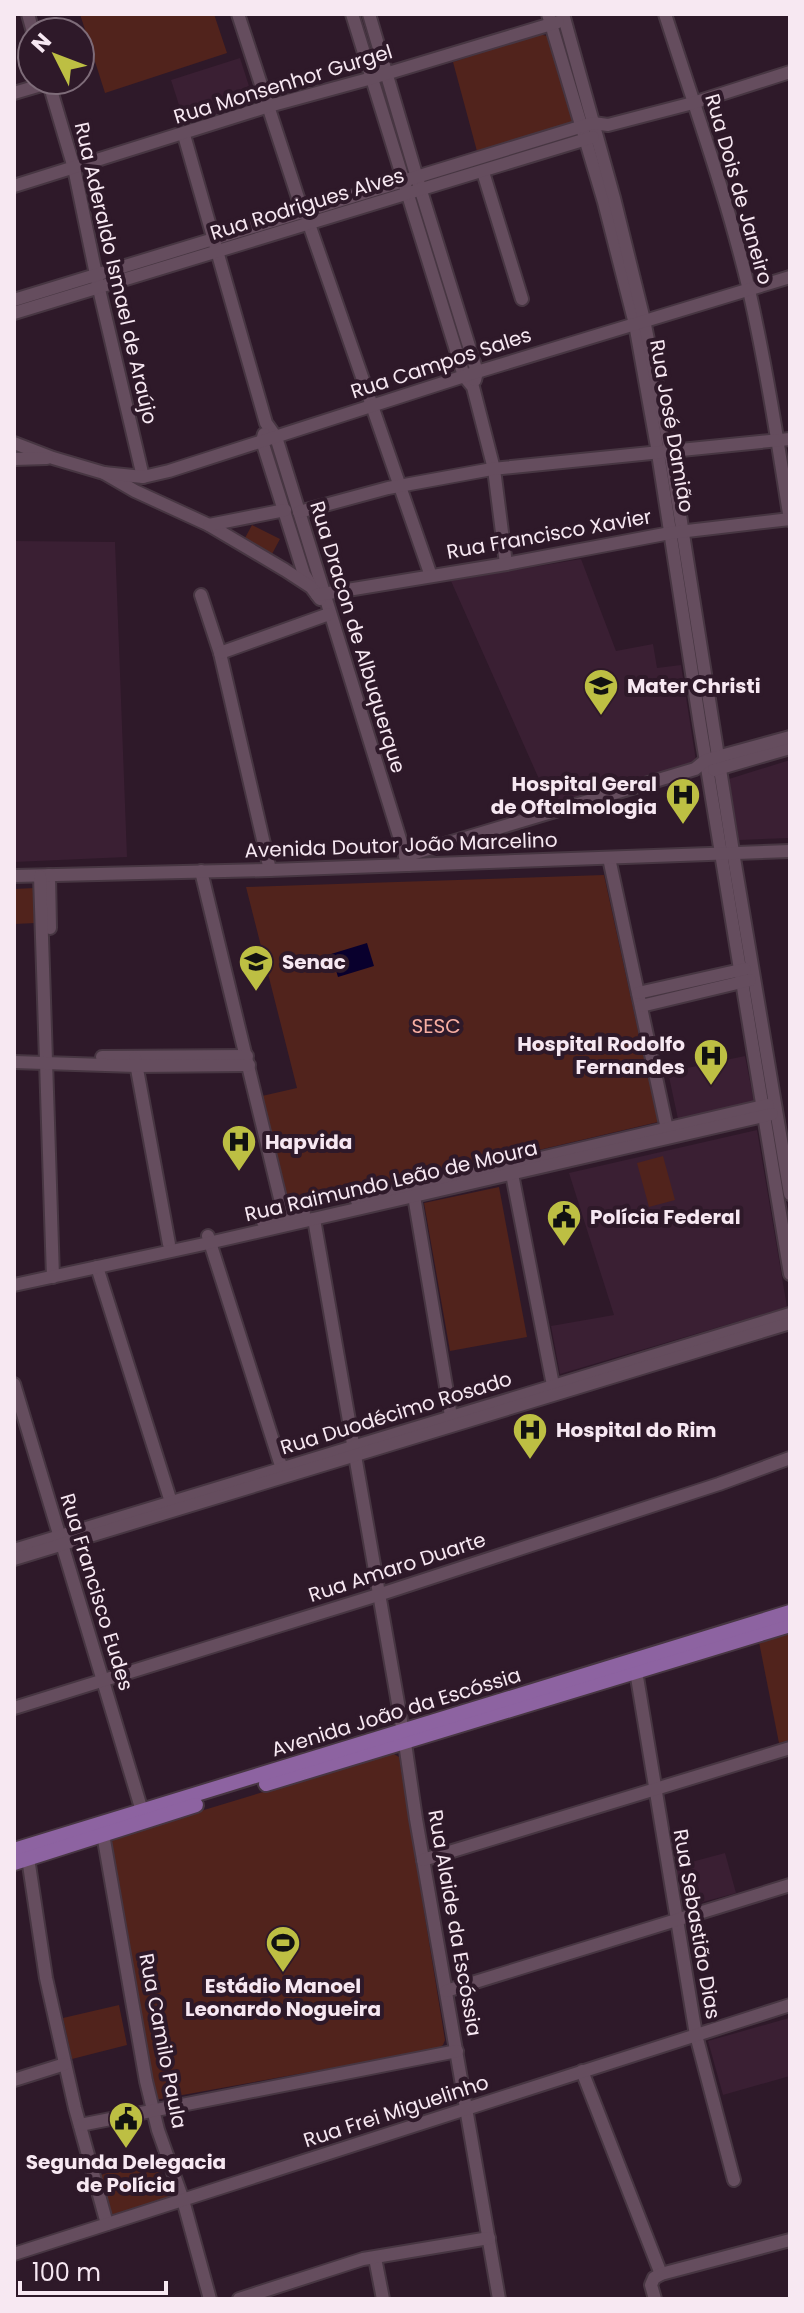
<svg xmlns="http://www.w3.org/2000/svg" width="804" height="2313" font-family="Poppins,sans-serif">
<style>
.built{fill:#3a1f33}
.green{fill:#51231c}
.water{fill:#09002d}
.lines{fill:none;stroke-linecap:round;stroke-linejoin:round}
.minor-casing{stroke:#473642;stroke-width:16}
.major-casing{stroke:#473642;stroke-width:18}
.minor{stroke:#654d5e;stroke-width:12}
.major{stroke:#8d63a1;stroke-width:14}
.labels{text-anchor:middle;stroke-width:8;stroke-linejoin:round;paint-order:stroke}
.street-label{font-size:20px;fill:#f7e8f2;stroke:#2e1929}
.poi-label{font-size:20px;font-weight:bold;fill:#f7e8f2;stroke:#2e1929;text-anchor:start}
.park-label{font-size:20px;fill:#f7aea2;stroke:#2e1929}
</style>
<rect width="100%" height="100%" fill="#2e1929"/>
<!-- built -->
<g class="built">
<path d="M240 58 255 105 186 127 171 80Z"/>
<path d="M14 541 115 542 127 857 14 862Z"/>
<path d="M581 559 616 651 653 644 657 668 681 665 696 761 551 806 451 581Z"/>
<path d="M790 760V838L739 840 729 779Z"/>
<path d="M745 1056 754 1102 678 1119 668 1072Z"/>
<path d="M757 1130 787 1307 560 1374 551 1326 614 1315 569 1173Z"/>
<path d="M725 1853 736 1893 681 1908 673 1867Z"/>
<path d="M789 2018 790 2076 723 2095 708 2041Z"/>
</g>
<!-- green -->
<g class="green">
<path d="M80 14H214L227 53 105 93Z"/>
<path d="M539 34 547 36 574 124 478 155 453 62Z"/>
<path d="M252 525 280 539 272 554 245 538Z"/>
<path d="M604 875 658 1122 287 1209 262 1096 297 1088 246 887Z"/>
<path d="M35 888 36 923 14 924V889Z"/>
<path d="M663 1156 675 1200 649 1207 637 1163Z"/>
<path d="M499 1187 527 1337 450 1351 424 1203Z"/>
<path d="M790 1634V1740L779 1743 759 1642Z"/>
<path d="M392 1753 399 1757 445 2040 443 2045 437 2049 155 2100 111 1846 112 1841 118 1836Z"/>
<path d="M119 2005 127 2045 72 2059 63 2018Z"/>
<path d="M157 2157 169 2197 111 2215 98 2176Z"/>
</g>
<!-- water -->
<path class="water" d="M367 943 374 966 338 977 331 954Z"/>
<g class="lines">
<defs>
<g id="minor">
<path d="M28 14 33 32"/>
<path d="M238 14 303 213"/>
<path d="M352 14 464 376 473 387 494 469 506 564"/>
<path d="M369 14 417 178 477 372 475 380"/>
<path d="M548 14 604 202 635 324 657 447 700 725 790 1274"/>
<path d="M563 14 614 198 644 320 669 445 733 852 790 1194"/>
<path d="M665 14C694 105 727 197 749 290 766 366 778 443 790 520"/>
<path d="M48 80 74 168 99 289 143 477"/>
<path d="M14 93 48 83"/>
<path d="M184 135 266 423 276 437 408 865"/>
<path d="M483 172 522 299"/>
<path d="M14 186 269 106 372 78 558 22"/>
<path d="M309 224 431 576"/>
<path d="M14 300 593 123 608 125 693 103 790 72"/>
<path d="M14 313 593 137"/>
<path d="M264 434 262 441 304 574 310 584"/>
<path d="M14 443 53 458 104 473 135 491 209 525 285 570 311 587 320 599"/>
<path d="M14 459 47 458"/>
<path d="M104 473 143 477 169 471 477 372 790 277"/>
<path d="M299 512 388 488 492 469 790 439"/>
<path d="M209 525 285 510"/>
<path d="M201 595 220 653 270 870"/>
<path d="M317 595 506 564 670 533 790 519"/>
<path d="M220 653 329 614"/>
<path d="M714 770 790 748"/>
<path d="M405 856 695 769 706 760 790 737"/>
<path d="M609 858 667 1129"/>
<path d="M201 871 286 1223"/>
<path d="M49 875 50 928"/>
<path d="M14 876 270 870 790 851"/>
<path d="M40 876 53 1277"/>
<path d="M638 993 745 969"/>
<path d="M641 1006 750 980"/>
<path d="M102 1057 247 1056"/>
<path d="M135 1058 169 1244"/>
<path d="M14 1062 136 1066 249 1065"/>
<path d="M512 1174 553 1385"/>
<path d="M414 1196 451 1416"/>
<path d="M357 1201 768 1105"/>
<path d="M314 1219 403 1732"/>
<path d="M263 1222 304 1213"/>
<path d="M208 1236 282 1469"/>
<path d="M97 1267 171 1502"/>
<path d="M14 1285 204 1244 772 1114"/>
<path d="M14 1384 142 1811"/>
<path d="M14 1550C273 1471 531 1393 790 1314"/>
<path d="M14 1559 790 1323"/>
<path d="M636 1671 696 2035 734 2180"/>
<path d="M14 1708 378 1595 719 1484 790 1458"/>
<path d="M405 1743 416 1819 499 2299"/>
<path d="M103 1834 146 2081 158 2130 183 2200 210 2299"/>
<path d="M28 1858 46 1978 75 2108 107 2224"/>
<path d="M423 1860 790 1748"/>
<path d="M446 1991 790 1885"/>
<path d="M582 2071 661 2274"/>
<path d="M14 2080 65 2064"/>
<path d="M80 2125 457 2051"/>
<path d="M14 2254 790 2005"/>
<path d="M375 2258 383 2299"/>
<path d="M239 2299 363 2259 489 2238"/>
<path d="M655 2299 651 2285 654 2278 661 2274 790 2240"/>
</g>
<g id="major">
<path d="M266 1784 790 1625"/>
<path d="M14 1850 790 1612"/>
<path d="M14 1863 196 1805"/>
</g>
</defs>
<!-- minor casing -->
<use href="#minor" class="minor-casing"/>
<!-- major casing -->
<use href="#major" class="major-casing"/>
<!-- minor -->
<use href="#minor" class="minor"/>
<!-- major -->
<use href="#major" class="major"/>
</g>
<!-- icons -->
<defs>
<symbol id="university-pin" viewBox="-11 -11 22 30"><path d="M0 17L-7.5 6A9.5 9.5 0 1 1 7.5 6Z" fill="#bdbf43" stroke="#2e1929"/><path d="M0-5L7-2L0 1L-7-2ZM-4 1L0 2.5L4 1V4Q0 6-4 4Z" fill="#111"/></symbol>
<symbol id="hospital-pin" viewBox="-11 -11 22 30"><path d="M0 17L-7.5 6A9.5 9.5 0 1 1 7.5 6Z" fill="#bdbf43" stroke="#2e1929"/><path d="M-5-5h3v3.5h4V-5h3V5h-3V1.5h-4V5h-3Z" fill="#111"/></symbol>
<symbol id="civic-pin" viewBox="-11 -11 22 30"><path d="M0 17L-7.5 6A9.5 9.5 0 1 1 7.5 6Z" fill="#bdbf43" stroke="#2e1929"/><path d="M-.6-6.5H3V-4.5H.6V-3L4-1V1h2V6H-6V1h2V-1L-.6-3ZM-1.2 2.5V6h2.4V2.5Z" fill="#111"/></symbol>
<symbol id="stadium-pin" viewBox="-11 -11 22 30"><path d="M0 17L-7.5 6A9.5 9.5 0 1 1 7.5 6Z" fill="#bdbf43" stroke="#2e1929"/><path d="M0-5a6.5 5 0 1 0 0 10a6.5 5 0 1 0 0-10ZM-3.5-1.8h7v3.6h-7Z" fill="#111"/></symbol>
</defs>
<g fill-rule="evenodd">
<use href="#university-pin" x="581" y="666" width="40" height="54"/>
<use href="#hospital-pin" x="663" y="775" width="40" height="54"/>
<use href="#university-pin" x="236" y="942" width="40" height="54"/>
<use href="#hospital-pin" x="691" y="1036" width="40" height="54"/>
<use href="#hospital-pin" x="219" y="1122" width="40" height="54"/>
<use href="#civic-pin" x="544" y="1197" width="40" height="54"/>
<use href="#hospital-pin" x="510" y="1410" width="40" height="54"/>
<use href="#stadium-pin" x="263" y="1923" width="40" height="54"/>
<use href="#civic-pin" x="106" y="2099" width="40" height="54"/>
</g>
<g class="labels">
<!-- street labels -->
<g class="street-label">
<text transform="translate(283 84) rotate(-17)" y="7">Rua Monsenhor Gurgel</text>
<text transform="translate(739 189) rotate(74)" y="7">Rua Dois de Janeiro</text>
<text transform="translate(307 204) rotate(-17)" y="7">Rua Rodrigues Alves</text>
<text transform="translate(116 273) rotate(77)" y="7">Rua Aderaldo Ismael de Araújo</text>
<text transform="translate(441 363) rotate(-18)" y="7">Rua Campos Sales</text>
<text transform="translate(672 426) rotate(80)" y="7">Rua José Damião</text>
<text transform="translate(549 534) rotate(-10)" y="7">Rua Francisco Xavier</text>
<text transform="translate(358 637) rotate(73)" y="7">Rua Dracon de Albuquerque</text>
<text transform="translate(401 845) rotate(-2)" y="7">Avenida Doutor João Marcelino</text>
<text transform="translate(391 1181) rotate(-13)" y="7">Rua Raimundo Leão de Moura</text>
<text transform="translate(396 1413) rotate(-17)" y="7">Rua Duodécimo Rosado</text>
<text transform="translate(397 1567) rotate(-18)" y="7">Rua Amaro Duarte</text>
<text transform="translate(97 1592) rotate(73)" y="7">Rua Francisco Eudes</text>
<text transform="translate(396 1712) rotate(-17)" y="7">Avenida João da Escóssia</text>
<text transform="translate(455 1923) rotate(80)" y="7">Rua Alaide da Escóssia</text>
<text transform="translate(697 1924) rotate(80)" y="7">Rua Sebastião Dias</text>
<text transform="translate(163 2041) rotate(79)" y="7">Rua Camilo Paula</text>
<text transform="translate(396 2111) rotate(-18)" y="7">Rua Frei Miguelinho</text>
</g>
<!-- poi labels -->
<g class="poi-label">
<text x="627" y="693">Mater Christi</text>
<text x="657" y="791" text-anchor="end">Hospital Geral<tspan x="657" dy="23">de Oftalmologia</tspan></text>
<text x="282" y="969">Senac</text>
<text x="685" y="1051" text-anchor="end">Hospital Rodolfo<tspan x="685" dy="23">Fernandes</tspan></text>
<text x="265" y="1149">Hapvida</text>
<text x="590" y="1224">Polícia Federal</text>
<text x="556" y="1437">Hospital do Rim</text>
<text x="283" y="1993" text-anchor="middle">Estádio Manoel<tspan x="283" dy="23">Leonardo Nogueira</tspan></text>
<text x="126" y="2169" text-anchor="middle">Segunda Delegacia<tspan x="126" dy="23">de Polícia</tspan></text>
</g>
<!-- park labels -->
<g class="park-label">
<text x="436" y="1033">SESC</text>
</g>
</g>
<!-- border -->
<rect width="804" height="2313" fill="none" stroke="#f7e8f2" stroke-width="32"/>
<!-- north arrow -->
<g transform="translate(56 56) rotate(312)"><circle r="38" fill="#2e1929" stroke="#7e6c79" stroke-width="2"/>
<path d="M0-6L14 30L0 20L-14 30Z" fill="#bdbf43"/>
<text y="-12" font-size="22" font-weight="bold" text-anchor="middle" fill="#f7e8f2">N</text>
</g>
<!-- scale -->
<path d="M20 2281v12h146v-12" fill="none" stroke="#f7e8f2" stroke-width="4"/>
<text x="32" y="2281" font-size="24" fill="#f7e8f2" stroke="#2e1929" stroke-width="6" paint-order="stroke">100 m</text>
</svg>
